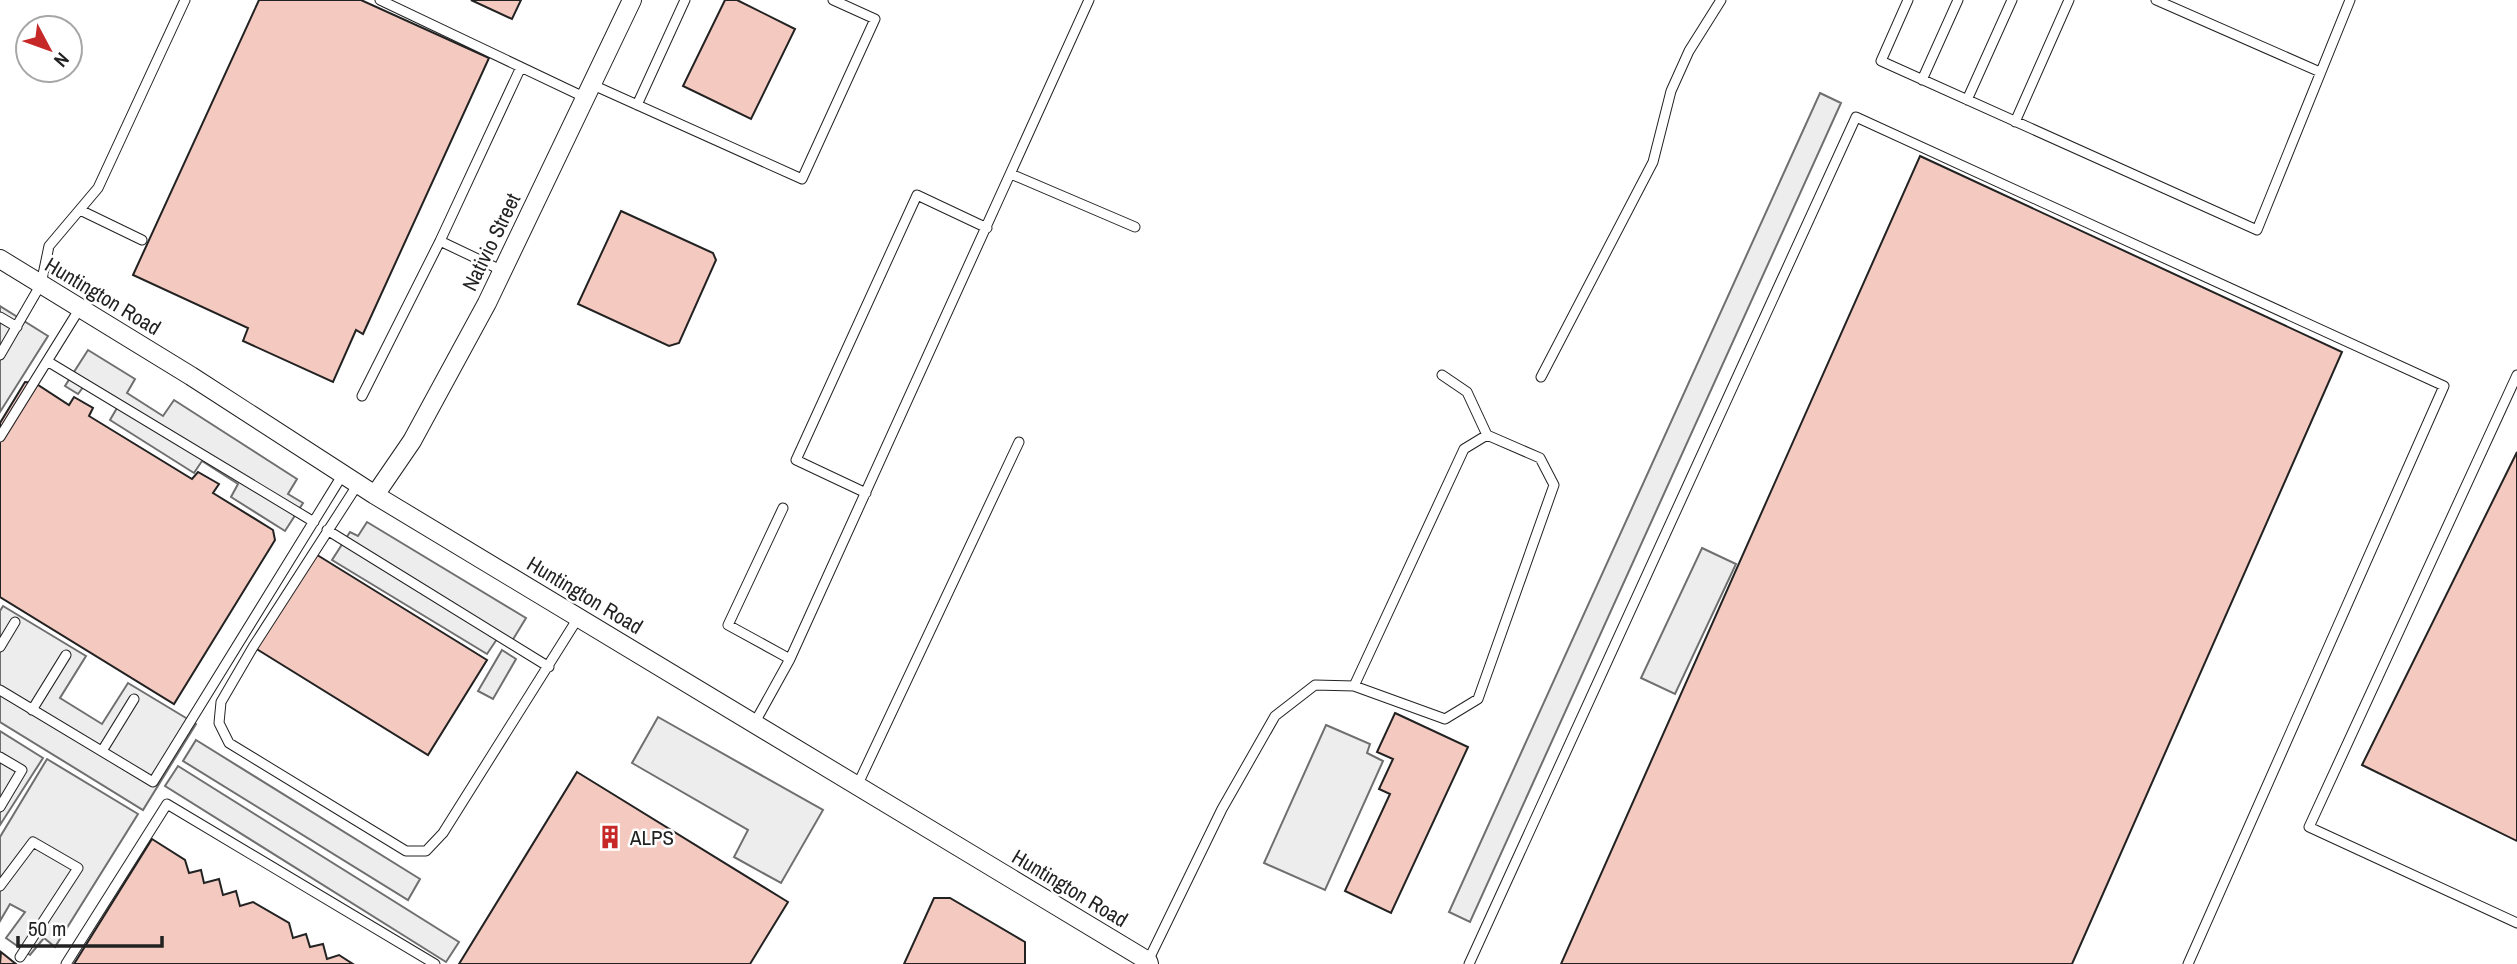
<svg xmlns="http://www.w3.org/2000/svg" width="2517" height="964" font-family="'Archivo Narrow',sans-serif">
  <rect width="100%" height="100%" fill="#fff"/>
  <!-- parking -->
  <path fill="#ededed" stroke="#6f6f6f" stroke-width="2" d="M1820,93L1841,103L1470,922L1449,912Z
    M0,306L48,336L0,412Z
    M88,350L135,379L127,393L163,416L174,400L297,479L288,494L303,503L285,531L231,497L238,484L202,461L194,473L110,420L117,408L84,386L78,394L65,386Z
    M367,522L526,618L509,646L497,639L487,654L332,560L350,532L358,536Z
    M1702,548L1736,564L1675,694L1641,678Z
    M3,606L86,656L60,698L102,724L128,683L196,724L143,810L0,722V611Z
    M502,650L516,659L493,699L478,691Z
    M658,717L823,810L781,883L734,857L748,830L632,763Z
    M1326,725L1370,744L1367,753L1383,761L1325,890L1264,863Z
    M0,731L43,758L0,825Z
    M196,740L420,879L408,900L183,761Z
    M47,759L138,814L55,947L44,938L30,955L6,938L25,912L10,904L0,921V837Z
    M178,766L459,942L446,962L165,786Z"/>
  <!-- building -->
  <path fill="#f3c9c0" stroke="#222" stroke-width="2" d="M259,0H361L489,58L363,334L356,330L333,382L243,341L248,328L133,275Z
    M471,0H521L512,19Z
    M725,0H737L795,29L751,119L683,86Z
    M1920,156L2342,352L2072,964H1561Z
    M621,211L713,253L716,260L679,343L669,346L578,304Z
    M25,382L35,383L69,405L74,397L93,408L89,416L192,479L198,472L219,484L213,493L273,530L275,540L174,704L0,597V423Z
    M2517,452V841L2362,765Z
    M314,553L487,660L428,755L255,648Z
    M1395,713L1468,747L1391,913L1345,891L1390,794L1379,789L1393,759L1377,752Z
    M577,772L788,902L750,964H459Z
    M152,839L185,860L189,873L201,870L204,883L219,879L223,895L236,891L240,906L253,902L289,923L293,938L306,934L310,947L323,944L327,959L339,955L353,964H74Z
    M934,898H950L1025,942V964H904Z
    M1,952L16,964H0Z"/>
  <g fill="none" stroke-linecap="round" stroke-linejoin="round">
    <!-- service casing -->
    <g stroke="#222" stroke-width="11">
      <path id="service" d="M380,0L586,98
        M1908,0L1881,61L2257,230L2350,0
        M2156,0L2320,72
        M1922,80L1958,0
        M593,85L802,179L875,19L833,0
        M1967,100L2012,0
        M637,105L685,0
        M2015,122L2069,0
        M1011,174L1135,227
        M80,210L142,240
        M440,241L503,271
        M0,317L17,327
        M0,355L41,284L49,246L98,188L185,0
        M47,361L314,522
        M1442,375L1467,392L1487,435
        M2517,375L2309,827L2517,923
        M1541,377L1653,162L1671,91L1689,51L1721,0
        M362,396L440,241L521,67
        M0,437L80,308
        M358,484L253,647L221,702L219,723L229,743L406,851H426L443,833L578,618
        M866,493L796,460L917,195L987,228
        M783,508L728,625L790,659
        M327,530L549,667
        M0,647L15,622
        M0,690L153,782L343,474
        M32,710L66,655
        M754,724L790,659L1089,0
        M102,751L134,699
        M0,757L22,770L0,807
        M857,786L1019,442
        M0,886L33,842L78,868L20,957
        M1148,961L1222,809L1275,716L1315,685L1354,686L1445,719L1478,699L1554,485L1540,458L1487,435L1464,449L1354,686
        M66,964L167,804L435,964
        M1469,964L1856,117L2444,386L2188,964"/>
    </g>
    <!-- minor casing -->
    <g stroke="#222" stroke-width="20">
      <path id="minor" d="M0,259L191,376L375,495L1148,961L1149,964
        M375,495L412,441L487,303L632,0"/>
    </g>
    <!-- service -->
    <use href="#service" stroke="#fff" stroke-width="9"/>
    <!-- minor -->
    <use href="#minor" stroke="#fff" stroke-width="18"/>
  </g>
  <!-- icons -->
  <defs>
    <g id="building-bare" transform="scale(1.89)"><path d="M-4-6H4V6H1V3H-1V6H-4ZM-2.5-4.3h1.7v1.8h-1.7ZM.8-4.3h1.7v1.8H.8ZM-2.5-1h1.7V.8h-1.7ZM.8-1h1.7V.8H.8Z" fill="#c62828" stroke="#fff" stroke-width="2.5" paint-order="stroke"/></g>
  </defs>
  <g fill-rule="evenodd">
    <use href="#building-bare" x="610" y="837"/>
  </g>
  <g text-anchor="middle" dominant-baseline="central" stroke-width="5" stroke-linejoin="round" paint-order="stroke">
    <!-- street labels -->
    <g font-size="21" fill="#222" stroke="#fff">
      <text transform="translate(491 242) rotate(-64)">Nativio Street</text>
      <text transform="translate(103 296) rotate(31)">Huntington Road</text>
      <text transform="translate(585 595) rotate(31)">Huntington Road</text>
      <text transform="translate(1070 888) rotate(31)">Huntington Road</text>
    </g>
    <!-- poi labels -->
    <g font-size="21" fill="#222" stroke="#fff" text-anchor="start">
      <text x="630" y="837">ALPS</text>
    </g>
  </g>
  <!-- north arrow -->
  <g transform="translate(49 49) rotate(131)"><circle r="33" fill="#ffffff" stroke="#a7a7a7" stroke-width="2"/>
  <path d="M0-5L12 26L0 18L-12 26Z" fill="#c62828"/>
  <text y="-10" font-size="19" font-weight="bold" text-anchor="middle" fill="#222222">N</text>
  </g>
  <!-- scale -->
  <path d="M18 936v10h144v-10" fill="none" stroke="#222222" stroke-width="3.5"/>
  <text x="28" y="936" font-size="21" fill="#222222" stroke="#ffffff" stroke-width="5" paint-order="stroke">50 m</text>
</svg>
